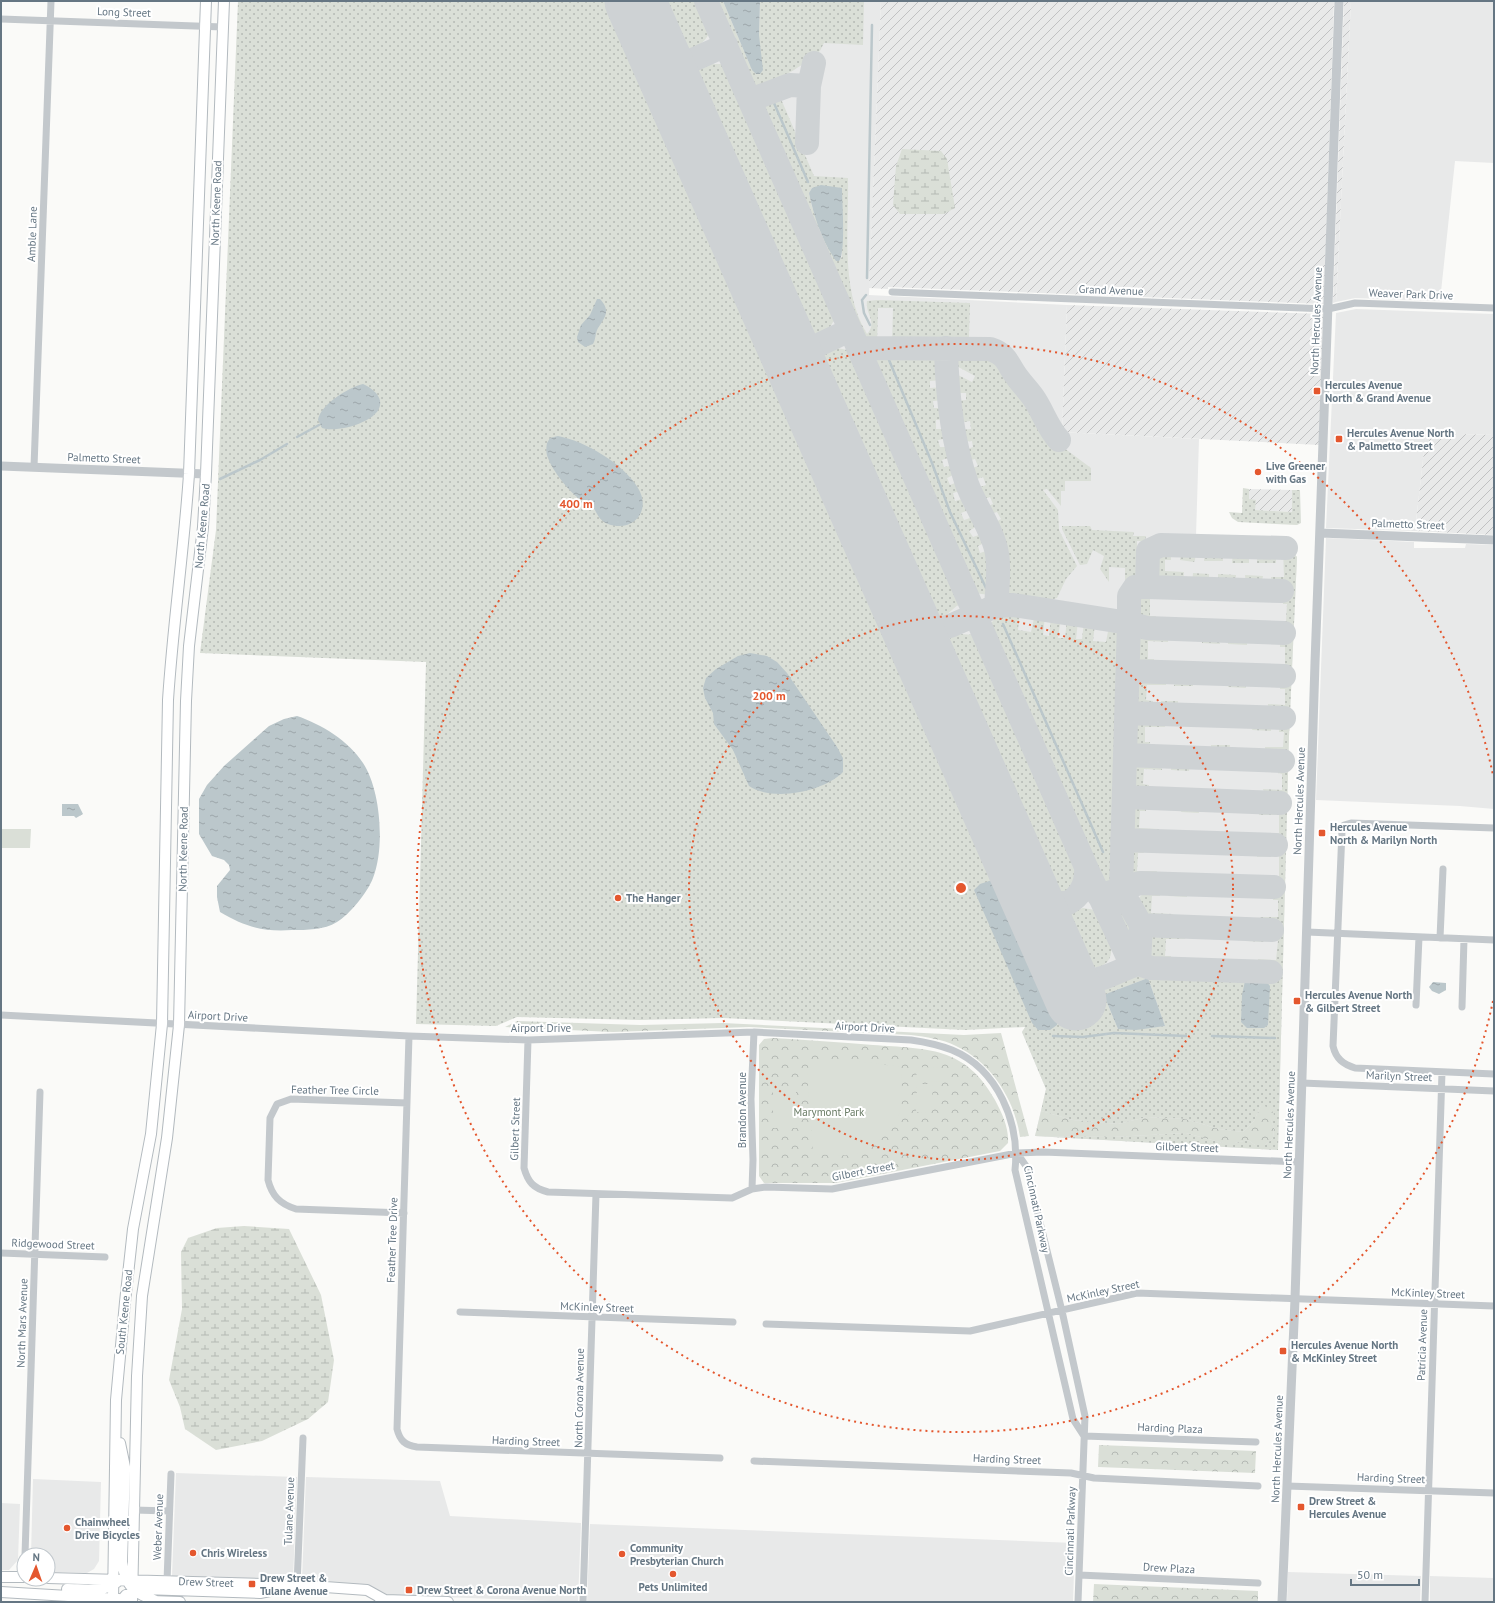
<svg xmlns="http://www.w3.org/2000/svg" width="1495" height="1603" font-family="'PT Sans',sans-serif">
  <defs>
    <pattern id="industrial-furrows" width="10" height="10" patternUnits="userSpaceOnUse"><rect width="10" height="10" fill="#e8e9e9"/><path d="M-1 1l2-2M0 10L10 0M9 11l2-2" fill="none" stroke="#c0c1c2"/></pattern>
    <pattern id="grass-dots" width="8" height="8" patternUnits="userSpaceOnUse"><rect width="8" height="8" fill="#dadfd7"/><path d="M2 2h.1M6 6h.1" fill="none" stroke="#b4b9b4" stroke-width="1.8" stroke-linecap="round"/></pattern>
    <pattern id="forest-crowns" width="20" height="18" patternUnits="userSpaceOnUse"><rect width="20" height="18" fill="#dadfd7"/><path d="M2 6a3 3 0 1 1 6 0M12 15a3 3 0 1 1 6 0" fill="none" stroke="#b4b9b4"/></pattern>
    <pattern id="wetland-marsh" width="20" height="14" patternUnits="userSpaceOnUse"><rect width="20" height="14" fill="#dadfd7"/><path d="M1 5h8M5 5V1M11 12h8M15 12V8" fill="none" stroke="#b4b9b4"/></pattern>
    <pattern id="water-ripples" width="26" height="14" patternUnits="userSpaceOnUse"><rect width="26" height="14" fill="#bbc7cb"/><path d="M2 4q2-2 4 0t4 0M15 11q2-2 4 0t4 0" fill="none" stroke="#9ca6aa"/></pattern>
  </defs>
  <rect width="100%" height="100%" fill="#fafaf8"/>
  <!-- built -->
  <path fill="#e8e9e9" d="M565,1H881L869,295L1067,305L1062,432L1199,439L1196,536L1282,540L1297,557L1289,736L1278,1150L1035,1136L1046,1089L1022,1032L1026,1027Z
    M1351,1H1494V163L1455,161L1440,301L1355,298L1336,302Z
    M1356,309L1494,314V435L1426,433L1415,531L1326,528L1336,313Z
    M1326,538L1414,542V548H1465L1466,544L1494,545V809L1460,806L1316,800Z
    M176,1473L297,1477L293,1580L172,1576Z
    M306,1477L440,1481L450,1516L581,1523L578,1602L388,1595L367,1585L302,1580Z
    M33,1479L101,1482L99,1561L94,1569L87,1573L48,1572V1555H31Z
    M1,1503L20,1504L18,1560L9,1570H1Z
    M590,1524L1075,1543L1073,1602H587Z
    M1288,1572L1421,1576L1420,1602H1287Z
    M1430,1576L1494,1578V1602H1430Z"/>
  <!-- industrial -->
  <path fill="url(#industrial-furrows)" d="M881,1H1334L1324,304L888,287V289L869,288Z
    M1344,1H1351L1336,302L1333,303Z
    M1067,305L1323,314L1319,445L1062,432Z
    M1426,433L1494,435V535L1415,531Z
    M1249,489L1292,490V512L1255,510L1249,499Z"/>
  <!-- grass -->
  <path fill="url(#grass-dots)" fill-rule="evenodd" d="M238,1H619L1061,1007L1143,972L1272,976V967L1258,965V959L1276,960L1278,941H1271L1272,933L1276,928L1272,925L1261,924L1259,922L1260,917H1278V900H1273V894L1277,891V884L1270,881V876H1279V856L1257,857L1258,850L1274,849L1279,846L1272,837V833H1279V815H1259L1260,806H1278L1280,805L1278,799L1265,798L1263,789L1282,790V774L1278,773V766L1284,762V758L1267,755L1265,752V747H1283L1284,732H1279L1280,723L1284,721V715L1270,714L1268,711V704L1285,705V689H1280V682L1285,678L1284,672H1268L1267,664H1285V647H1280V637H1284V630L1271,629L1268,627V621H1286L1287,604H1283L1284,587L1271,586V577H1284L1283,549H1286V546L1152,542V536L1282,540L1297,557L1289,736L1278,1150L1035,1136L1113,1137L1186,1133L1223,1143H1235L1248,1140L1255,1145H1265L1273,1138L1274,1128L1271,1120L1261,1105L1254,1121L1243,1132L1219,1129L1185,1119L1147,1117L1118,1124L1073,1120L1041,1111L1046,1089L1022,1032L1025,1027L965,1030L723,1018L640,1020L517,1017L496,1026L416,1024L426,662L200,653L216,530ZM1148,978L1165,1026L1118,1029L1106,1000L1107,994Z
    M653,1H699L711,29C706,43 693,54 678,46C675,44 672,43 671,41C663,29 659,14 653,1Z
    M713,1H723L752,70L759,35L760,1H864L863,45L824,43C822,46 821,50 819,52C813,59 766,89 758,87C752,86 749,82 746,77Z
    M711,64H721L729,69L836,312C833,334 814,339 797,328L692,90C693,75 697,67 711,64Z
    M777,97L781,99L814,176L848,178V180C849,229 840,290 867,334C878,322 865,314 867,301L878,300L970,303L969,337L961,344L892,343L893,308H878L877,343L869,341L858,333L763,116L762,109L765,102ZM812,188L842,196V258L823,238L812,207L809,193Z
    M837,348L847,350L854,356L962,599L959,604L945,616L923,615L817,375C816,360 823,352 837,348Z
    M886,352L938,353L941,357L943,380L930,381V388L944,387L946,400L933,401L934,408H947L948,419L936,420V429H950V438L938,440L940,447H952L954,456L942,460L944,467L956,465L957,473L947,478L950,485L960,481L963,490L953,493L955,501L966,498L971,504L969,510L961,513L964,520L973,517L977,518L979,525L969,531L973,537L985,533L988,541L978,546L980,553L989,550L992,551L994,579L990,595L973,593L876,372L877,360Z
    M950,352L986,354L995,357L1002,362L1006,370L1029,399L1048,431L1056,442L1091,468V481H1065V491H1061V506L1047,489L1043,490L1058,510L1059,530L1077,566L1066,579L1057,598L1040,603L1003,597C999,585 1003,571 1002,559C1001,546 996,536 991,525L1001,519L997,512L985,516L983,511L984,508L993,504L990,497L979,501L975,496L974,489L986,485L983,477L971,481L968,476L967,470L978,466L975,459L964,462L961,451L973,447L972,441L960,442L958,432L960,430L971,429L970,421L958,423L956,421L954,401L966,400V393H953L950,371L972,382L975,376L951,363L949,355Z
    M1243,488L1249,489V499L1256,500L1255,510L1292,512V490H1300L1301,523L1297,525L1238,522L1232,518L1229,512L1242,513Z
    M1062,526H1090L1092,530L1134,532L1133,536H1146L1145,541H1137V548H1141V544H1145L1144,566L1130,582H1125V568L1109,567V582L1100,569L1104,556L1093,550L1087,564L1080,565L1062,529Z
    M1160,549L1171,550V560H1165V571L1184,572L1183,583H1155L1150,580L1151,557Z
    M1181,549L1196,551L1195,560L1194,562L1180,560Z
    M1205,550H1222L1223,561H1204Z
    M1233,550L1249,552V563H1232Z
    M1260,551L1274,552L1276,554V563H1257V554Z
    M1193,573L1209,574V583L1192,584Z
    M1218,574L1236,575L1235,585L1220,584L1218,582Z
    M1245,575L1263,576L1261,586H1246Z
    M1140,590L1168,591L1170,598H1150V616H1156L1155,623L1153,625L1139,622L1134,617V596Z
    M1011,611L1020,612L1018,630L1031,632L1035,614L1045,616L1043,635L1049,636L1051,617L1061,618L1058,638H1065L1067,619L1078,621L1076,639H1082L1084,622L1095,624L1093,641L1106,642L1109,626C1122,630 1123,647 1124,658L1116,874L1113,880L1108,882L1098,879L988,628L997,615Z
    M1138,630L1165,633L1168,636V642L1148,641V659H1154V665L1151,668L1137,667L1132,661V636Z
    M958,634L977,635L1079,867C1081,890 1060,899 1042,887L939,652L953,635Z
    M1204,634L1219,635L1220,644L1202,643V638Z
    M1231,635L1244,636L1247,639V645L1228,644V638Z
    M1136,675H1164L1166,678V685H1147L1146,700L1153,701V707L1151,710L1135,709L1130,703L1131,680Z
    M1175,676L1193,677V686H1174Z
    M1230,678L1244,679L1246,688L1228,687V680Z
    M1161,701H1178V708L1175,711L1163,710L1161,708Z
    M1136,717H1154V723H1157V718H1164L1165,727H1145V742H1150L1149,752L1134,751L1129,745L1130,722Z
    M1255,721L1269,722L1271,724V731L1252,730Z
    M1211,745H1230L1229,754H1214L1211,752Z
    M1131,759L1159,760L1162,763V770L1144,769L1143,784L1149,785V792L1147,794H1133L1127,787L1128,761Z
    M1173,760L1187,761L1190,764L1189,771L1171,770V762Z
    M1133,801L1146,802V811H1140L1139,828L1159,829L1158,835L1156,837L1131,836L1126,830L1127,807Z
    M1183,803L1198,804L1199,813L1181,812Z
    M1133,844L1143,845L1144,853H1138L1137,871H1157L1156,877L1154,879L1130,878L1126,873L1125,849Z
    M1148,887H1157L1161,890L1160,896H1152L1151,913L1173,914L1172,921H1148L1139,912L1135,903Z
    M1172,887L1185,889L1187,891V897L1168,896L1169,890Z
    M1117,903H1121C1137,918 1136,934 1135,954L1134,955L1113,913L1112,908Z
    M1083,908C1088,909 1096,909 1100,914C1103,917 1105,924 1106,928C1114,947 1116,968 1089,968C1084,967 1078,964 1075,961C1069,952 1066,939 1062,929C1064,917 1071,911 1083,908Z
    M1150,929L1182,930L1186,933L1185,939H1166L1165,956H1171V962L1169,964L1147,962L1144,958L1145,934L1146,931Z
    M1250,932L1264,934V942L1246,941V935Z"/>
  <!-- forest -->
  <path fill="url(#forest-crowns)" d="M517,1021L640,1025L723,1023L964,1035L1001,1033L1029,1136L1020,1137C1015,1100 991,1062 956,1046C942,1039 926,1037 911,1035L749,1027L613,1032L505,1027Z
    M773,1038C806,1040 840,1042 873,1045C927,1049 965,1046 995,1100C1002,1113 1009,1128 1008,1143L1000,1151L836,1183H764L759,1176V1045L764,1039Z
    M1261,1105L1270,1108L1274,1114L1271,1120L1274,1128L1273,1138L1265,1145H1255L1248,1140L1235,1143H1223L1186,1133L1113,1137L1035,1136L1041,1111L1073,1120L1118,1124L1147,1117L1185,1119L1219,1129L1243,1132L1254,1121Z
    M1099,1445L1256,1451L1255,1473L1098,1467Z
    M1094,1584L1258,1591V1602H1093Z"/>
  <!-- wetland -->
  <path fill="url(#wetland-marsh)" d="M902,149L941,151L947,159L955,208L944,214H900L893,205L896,166Z
    M244,1226L289,1229L321,1295L334,1360L328,1402L308,1419L262,1441L216,1450L185,1429L180,1407L169,1380L182,1309L181,1252L188,1238L217,1228Z"/>
  <!-- pitch -->
  <path fill="#dadfd7" d="M1,829H31L30,848H1Z
    M815,1061H857L901,1067C901,1080 903,1094 901,1107C897,1126 873,1152 853,1155C840,1156 826,1154 813,1154L807,1069Z
    M917,1067L942,1068V1082L916,1080Z
    M917,1084H933L931,1113L916,1112Z
    M773,1086H796V1128H773Z"/>
  <!-- water -->
  <path fill="url(#water-ripples)" d="M723,1H760L759,35L763,70L760,74H756L752,70Z
    M821,185L842,188C842,200 846,253 839,261H836C822,241 814,217 809,193L812,188Z
    M597,299H600C611,311 605,317 598,328C595,333 596,339 593,344L585,347L578,342L577,337L581,325L590,315Z
    M363,384C368,386 372,389 376,393C396,417 340,434 322,428L318,420C320,405 349,387 363,384Z
    M558,436C585,441 624,464 638,488C652,511 633,533 608,524C596,519 598,511 590,504C588,502 583,501 580,499C570,493 552,470 548,458C546,454 546,448 547,443L550,438Z
    M750,653L767,656L777,662L787,673L837,747L843,758V772C823,792 773,802 749,786L733,750L714,724L713,713L705,698L703,688L706,678L716,669L738,656Z
    M297,716C321,724 349,741 363,763C381,790 385,848 373,878C368,892 349,915 337,922C324,930 307,930 292,930C264,932 245,927 220,912L217,897V886L230,870L229,865L224,860L212,856L199,834V799L207,785L224,766L269,726L284,719Z
    M62,804H78L83,814L76,818L74,816H62Z
    M995,879L1057,1019V1025L1050,1030H1038L1032,1023L974,890L980,884Z
    M1148,978L1165,1026L1136,1030L1118,1029L1106,1000V994Z
    M1253,979L1265,980L1270,986L1268,1025L1264,1028H1247L1241,1022L1242,995L1245,981Z
    M1433,982L1446,983V990L1439,994L1432,991L1429,987Z"/>
  <g fill="none" stroke-linecap="round" stroke-linejoin="round">
    <!-- stream -->
    <path stroke="#bbc7cb" stroke-width="2.5" d="M774,103L808,182
      M867,278L872,25
      M866,295L862,300L864,313L870,325
      M889,360L932,463L950,512L986,588
      M297,437L319,425
      M220,479L260,460L287,444
      M1003,624L1103,852
      M1053,1036L1083,1037L1114,1033L1186,1036
      M1212,1036L1275,1038"/>
    <!-- taxiway -->
    <path stroke="#ced2d4" stroke-width="24" d="M706,1L1086,867L1132,966C1099,979 1089,991 1060,964
      M666,72L726,45
      M809,86L814,63
      M750,100L790,85L809,86L807,143
      M858,348L990,349C1008,355 1007,364 1017,377C1022,384 1028,390 1033,397C1043,411 1047,427 1059,440
      M946,348C947,393 952,441 967,484C975,506 994,532 997,554C1000,571 997,589 996,606
      M793,357L850,330
      M1147,587L1282,591
      M906,616L921,627L935,630L950,626L996,606L1013,605L1129,623L1121,889L1099,896
      M1284,633L1147,628L1129,623V596L1135,587H1147L1148,551L1161,545L1286,548
      M1129,671L1284,676
      M1127,713L1284,718
      M1125,755L1283,761
      M1124,797L1280,803
      M1122,840L1276,845
      M1026,887C1043,902 1046,903 1068,903C1082,895 1087,882 1086,867
      M1141,925L1139,964L1151,968L1271,972
      M1272,930L1141,925L1121,889L1140,883L1274,887"/>
    <!-- runway -->
    <path stroke="#ced2d4" stroke-width="61" d="M635,1L1076,1000"/>
    <!-- secondary casing -->
    <g stroke="#b3babf" stroke-width="12">
      <path id="secondary" d="M120,1443L125,1467L122,1562C125,1586 134,1593 156,1601
        M1,1577H24
        M48,1578L297,1585L367,1590L385,1600
        M67,1589C83,1589 103,1593 117,1582
        M1,1592L119,1599
        M151,1601L180,1602
        M113,1602L116,1400L125,1302L133,1229L151,1134L162,1024L168,700C173,624 184,549 189,474L206,1
        M120,1602L126,1595L142,1589L260,1593L280,1589
        M132,1602L137,1376L142,1296L167,1138L179,1025L186,701L189,646L203,527L206,474L224,1
        M380,1602L385,1600L448,1602"/>
    </g>
    <!-- minor -->
    <path stroke="#c3c8cc" stroke-width="7" d="M1,19L223,27
      M892,292L1328,309L1355,303L1494,308
      M34,467L51,1
      M1494,828L1351,823L1344,825L1342,831L1333,1046C1336,1059 1343,1064 1355,1068L1494,1074
      M1307,932L1494,940
      M1440,938L1443,869
      M1416,1005L1419,937
      M1462,1007L1464,939
      M1,1015L409,1036L528,1040L754,1032L911,1040C925,1042 939,1045 952,1050C998,1069 1020,1123 1015,1170L1073,1419L1084,1436
      M409,1036L397,1429C400,1441 405,1445 417,1447L720,1458
      M528,1040L524,1168C528,1182 533,1188 548,1192L732,1198L752,1189L766,1187L832,1189L1017,1153L1043,1152L1299,1162
      M1302,1083L1494,1091
      M1017,1153L1026,1166L1062,1311L1085,1416L1078,1602
      M752,1189L753,1160L751,1099L754,1032
      M404,1213L296,1209C280,1204 272,1196 268,1180L270,1118L277,1104L291,1099L407,1103
      M1,1253L105,1257
      M460,1312L733,1322
      M766,1324L970,1331L1137,1293L1494,1306
      M1084,1436L1256,1442
      M754,1461L1071,1473L1094,1478L1258,1486
      M1287,1486L1494,1493
      M134,1510L169,1511
      M25,1555L40,1092
      M1079,1575L1258,1583
      M167,1581L171,1474
      M297,1585L303,1438
      M583,1602L596,1194
      M1425,1602L1442,1072"/>
    <!-- tertiary -->
    <path stroke="#c3c8cc" stroke-width="9" d="M1,466L206,474
      M1321,533L1494,540
      M1282,1602L1295,1299L1315,663L1339,1"/>
    <!-- secondary -->
    <use href="#secondary" stroke="#fff" stroke-width="10"/>
  </g>
  <!-- distance rings -->
  <g fill="none" stroke="#e4572e" stroke-width="2" stroke-dasharray="2 4">
    <circle cx="961" cy="888" r="272"/>
    <path d="M1493 1001A544 544 0 1 1 1493 775"/>
  </g>
  <!-- markers -->
  <g fill="#e4572e" stroke="#fff" stroke-width="1.5">
    <rect x="1313" y="387" width="8" height="8" rx="2"/>
    <rect x="1335" y="435" width="8" height="8" rx="2"/>
    <circle cx="1258" cy="472" r="4"/>
    <rect x="1318" y="829" width="8" height="8" rx="2"/>
    <circle cx="618" cy="898" r="4"/>
    <rect x="1293" y="997" width="8" height="8" rx="2"/>
    <rect x="1279" y="1347" width="8" height="8" rx="2"/>
    <rect x="1297" y="1503" width="8" height="8" rx="2"/>
    <circle cx="67" cy="1528" r="4"/>
    <circle cx="193" cy="1553" r="4"/>
    <circle cx="622" cy="1554" r="4"/>
    <circle cx="673" cy="1574" r="4"/>
    <rect x="248" y="1580" width="8" height="8" rx="2"/>
    <rect x="405" y="1586" width="8" height="8" rx="2"/>
  </g>
  <g text-anchor="middle" dominant-baseline="central" stroke-width="4" stroke-linejoin="round" paint-order="stroke">
    <!-- street labels -->
    <g font-size="11" fill="#657683" stroke="#fff">
      <text transform="translate(124 12) rotate(2)">Long Street</text>
      <text transform="translate(216 203) rotate(-88)">North Keene Road</text>
      <text transform="translate(32 234) rotate(-88)">Amble Lane</text>
      <text transform="translate(1111 290) rotate(2)">Grand Avenue</text>
      <text transform="translate(1411 294) rotate(2)">Weaver Park Drive</text>
      <text transform="translate(1316 321) rotate(-88)">North Hercules Avenue</text>
      <text transform="translate(104 458) rotate(2)">Palmetto Street</text>
      <text transform="translate(1408 524) rotate(2)">Palmetto Street</text>
      <text transform="translate(202 526) rotate(-85)">North Keene Road</text>
      <text transform="translate(1299 801) rotate(-88)">North Hercules Avenue</text>
      <text transform="translate(183 849) rotate(-89)">North Keene Road</text>
      <text transform="translate(218 1016) rotate(3)">Airport Drive</text>
      <text transform="translate(865 1027) rotate(3)">Airport Drive</text>
      <text x="541" y="1028">Airport Drive</text>
      <text transform="translate(1399 1076) rotate(2)">Marilyn Street</text>
      <text transform="translate(335 1090) rotate(1)">Feather Tree Circle</text>
      <text transform="translate(742 1110) rotate(-90)">Brandon Avenue</text>
      <text transform="translate(1289 1125) rotate(-88)">North Hercules Avenue</text>
      <text transform="translate(515 1129) rotate(-88)">Gilbert Street</text>
      <text transform="translate(1187 1147) rotate(2)">Gilbert Street</text>
      <text transform="translate(863 1171) rotate(-11)">Gilbert Street</text>
      <text transform="translate(1037 1209) rotate(78)">Cincinnati Parkway</text>
      <text transform="translate(392 1240) rotate(-88)">Feather Tree Drive</text>
      <text transform="translate(53 1244) rotate(2)">Ridgewood Street</text>
      <text transform="translate(1103 1291) rotate(-12)">McKinley Street</text>
      <text transform="translate(1428 1293) rotate(2)">McKinley Street</text>
      <text transform="translate(597 1307) rotate(2)">McKinley Street</text>
      <text transform="translate(124 1312) rotate(-84)">South Keene Road</text>
      <text transform="translate(22 1323) rotate(-88)">North Mars Avenue</text>
      <text transform="translate(1422 1345) rotate(-88)">Patricia Avenue</text>
      <text transform="translate(579 1398) rotate(-89)">North Corona Avenue</text>
      <text transform="translate(1170 1428) rotate(2)">Harding Plaza</text>
      <text transform="translate(526 1441) rotate(2)">Harding Street</text>
      <text transform="translate(1277 1449) rotate(-88)">North Hercules Avenue</text>
      <text transform="translate(1007 1459) rotate(2)">Harding Street</text>
      <text transform="translate(1391 1478) rotate(2)">Harding Street</text>
      <text transform="translate(289 1511) rotate(-88)">Tulane Avenue</text>
      <text transform="translate(158 1527) rotate(-88)">Weber Avenue</text>
      <text transform="translate(1070 1531) rotate(-88)">Cincinnati Parkway</text>
      <text transform="translate(1169 1568) rotate(3)">Drew Plaza</text>
      <text transform="translate(206 1582) rotate(2)">Drew Street</text>
    </g>
    <!-- poi labels -->
    <g font-size="11" font-weight="bold" fill="#657683" stroke="#fff" text-anchor="start">
      <text x="1325" y="385">Hercules Avenue<tspan x="1325" dy="13">North &amp; Grand Avenue</tspan></text>
      <text x="1347" y="433">Hercules Avenue North<tspan x="1347" dy="13">&amp; Palmetto Street</tspan></text>
      <text x="1266" y="466">Live Greener<tspan x="1266" dy="13">with Gas</tspan></text>
      <text x="1330" y="827">Hercules Avenue<tspan x="1330" dy="13">North &amp; Marilyn North</tspan></text>
      <text x="626" y="898">The Hanger</text>
      <text x="1305" y="995">Hercules Avenue North<tspan x="1305" dy="13">&amp; Gilbert Street</tspan></text>
      <text x="1291" y="1345">Hercules Avenue North<tspan x="1291" dy="13">&amp; McKinley Street</tspan></text>
      <text x="1309" y="1501">Drew Street &amp;<tspan x="1309" dy="13">Hercules Avenue</tspan></text>
      <text x="75" y="1522">Chainwheel<tspan x="75" dy="13">Drive Bicycles</tspan></text>
      <text x="630" y="1548">Community<tspan x="630" dy="13">Presbyterian Church</tspan></text>
      <text x="201" y="1553">Chris Wireless</text>
      <text x="260" y="1578">Drew Street &amp;<tspan x="260" dy="13">Tulane Avenue</tspan></text>
      <text x="673" y="1587" text-anchor="middle">Pets Unlimited</text>
      <text x="417" y="1590">Drew Street &amp; Corona Avenue North</text>
    </g>
    <!-- park labels -->
    <g font-size="11" fill="#687a64" stroke="#fff">
      <text x="829" y="1112">Marymont Park</text>
    </g>
  </g>
  <circle cx="961" cy="888" r="6" fill="#e4572e" stroke="#fff" stroke-width="2"/>
  <g font-size="12" text-anchor="middle" font-weight="bold" fill="#e4572e" stroke="#fff" stroke-width="4" stroke-linejoin="round" paint-order="stroke">
    <text x="576" y="508">400 m</text>
    <text x="769" y="700">200 m</text>
  </g>
  <!-- border -->
  <rect width="1495" height="1603" fill="none" stroke="#657683" stroke-width="4"/>
  <!-- north arrow -->
  <g transform="translate(36 1567) rotate(2)"><circle r="19" fill="#ffffff" stroke="#c1c8cd"/>
  <path d="M0-3L7 15L0 10L-7 15Z" fill="#e4572e"/>
  <text y="-6" font-size="11" font-weight="bold" text-anchor="middle" fill="#657683">N</text>
  </g>
  <!-- scale -->
  <path d="M1351 1579v6h68v-6" fill="none" stroke="#657683" stroke-width="2"/>
  <text x="1357" y="1579" font-size="12" fill="#657683" stroke="#ffffff" stroke-width="3" paint-order="stroke">50 m</text>
</svg>
